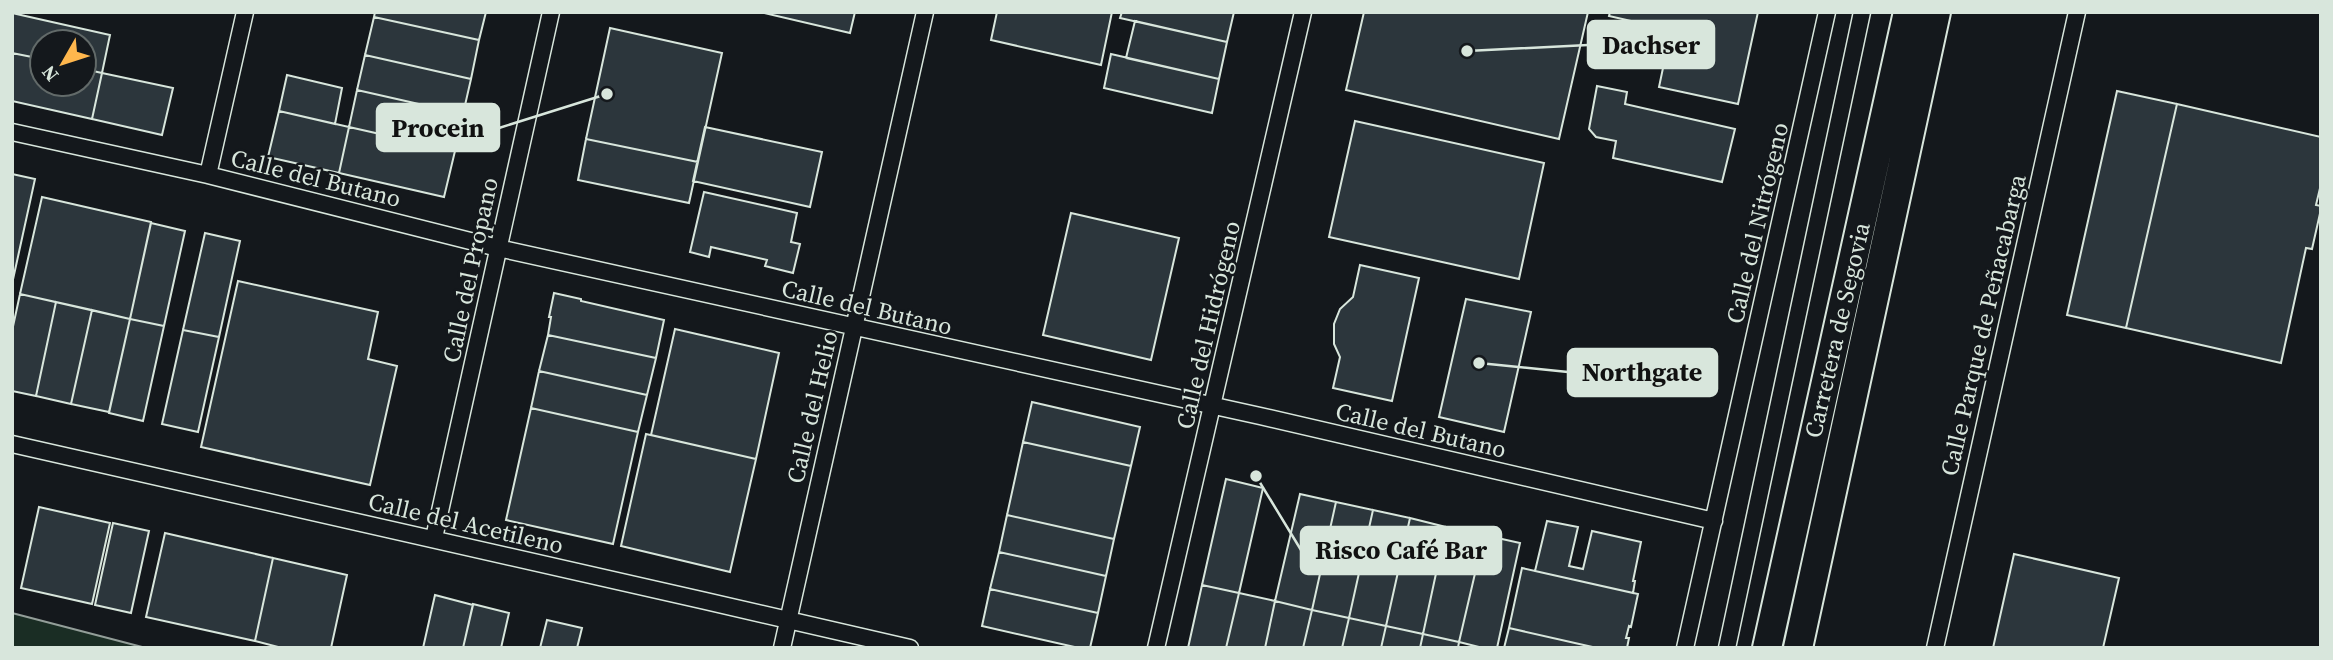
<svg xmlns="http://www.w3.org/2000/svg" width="2333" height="660" font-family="'Source Serif 4',serif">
  <rect width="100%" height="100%" fill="#14181c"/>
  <!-- green -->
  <path fill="#1a2d24" stroke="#939e99" stroke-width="2" d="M12,613L146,648H12Z"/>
  <!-- building -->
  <path fill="#2c363c" stroke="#d8e6dc" stroke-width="2" d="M375,12H486L479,40L374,17Z
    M760,12H855L850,33Z
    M997,12H1112L1101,65L991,40Z
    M1122,12H1234L1227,42L1120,18Z
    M1364,12H1588L1559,139L1346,90Z
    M1610,12H1758L1738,104L1659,87L1671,30L1609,16Z
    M12,13L110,35L102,73L84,69V42H42V59L12,53Z
    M374,17L479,40L471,79L365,55Z
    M1135,21L1227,42L1219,79L1126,58Z
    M610,28L722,53L698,162L586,139Z
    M12,53L42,59V84H84V69L102,73L92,119L12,101Z
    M1111,54L1219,79L1212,113L1104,88Z
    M365,55L471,79L463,114L357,90Z
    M102,73L173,88L162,135L92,119Z
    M287,75L342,88L335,124L279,111Z
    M1597,86L1627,92L1625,104L1735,129L1722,182L1613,158L1616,141L1596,137L1589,129Z
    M357,90L463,114L455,151L349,127Z
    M2117,91L2177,104L2126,328L2067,315Z
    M2177,104L2321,137V184L2316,205L2321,206V209L2312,249L2306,248L2281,363L2126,328Z
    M279,111L349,127L339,173L268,157Z
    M1355,121L1544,163L1519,279L1329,237Z
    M349,127L455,151L444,197L339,173Z
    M705,127L822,152L810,207L693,181Z
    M586,139L698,162L689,203L578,180Z
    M12,174L35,179L12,284Z
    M704,192L797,213L791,242L800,244L793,273L765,266L767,260L711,247L709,257L690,252Z
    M42,197L151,222L130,319L20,294Z
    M1071,213L1179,238L1151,360L1043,335Z
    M151,223L185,231L164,326L130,319Z
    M205,233L240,241L219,337L183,330Z
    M1360,265L1419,278L1392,401L1333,388L1340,357L1334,344V324L1340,309L1353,297Z
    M238,281L378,312L368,359L397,366L370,485L201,447Z
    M554,293L581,299V301L664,320L656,358L548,335L551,317H549Z
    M20,294L56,302L36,396L12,391V331Z
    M1466,299L1531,312L1504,432L1439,417Z
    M56,302L92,310L71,404L36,396Z
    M92,310L130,319L109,412L71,404Z
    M130,319L164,326L143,421L109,413Z
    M675,329L779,353L756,459L651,435Z
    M183,330L219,337L198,432L162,424Z
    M548,335L656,358L647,395L539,371Z
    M539,371L647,395L638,432L531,408Z
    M1032,402L1140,427L1131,466L1023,442Z
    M531,408L638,432L613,544L506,520Z
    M646,434L756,459L730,572L621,546Z
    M1023,442L1131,466L1114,539L1007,515Z
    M1226,479L1263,488L1239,593L1202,585Z
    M1300,494L1336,502L1312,610L1275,601Z
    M1336,502L1373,510L1349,618L1312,610Z
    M39,507L110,523L92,604L21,588Z
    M1373,510L1410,518L1386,626L1349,618Z
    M1007,515L1114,539L1106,576L999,552Z
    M1410,518L1446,527L1423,634L1386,626Z
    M1547,521L1578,527L1569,566L1583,569L1592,531L1641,542L1633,581H1635L1633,593L1535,571Z
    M113,523L149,531L131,613L95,605Z
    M1446,527L1484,535L1459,642L1423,634Z
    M165,533L273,558L255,641L146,617Z
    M1484,535L1520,543L1497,648H1483L1459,642Z
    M999,552L1106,576L1098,613L990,589Z
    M2014,554L2119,578L2103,648H1993Z
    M273,558L347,575L331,648H282L255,641Z
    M1522,568L1638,594L1631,627L1629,626L1626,638H1629L1627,648H1597L1509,628Z
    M1202,585L1239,593L1226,648H1188Z
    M990,589L1098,613L1090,648H1079L982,626Z
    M1239,593L1275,601L1265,648H1226Z
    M435,595L473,605L463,648H423Z
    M1275,601L1312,610L1303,648H1265Z
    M473,604L509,613L501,648H463Z
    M1312,610L1349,618L1342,648H1303Z
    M1349,618L1386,626L1381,648H1342Z
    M547,620L582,628L577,648H540Z
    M1386,626L1423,634L1420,648H1381Z
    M1509,628L1597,648H1504Z
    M1423,634L1459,642L1458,648H1420Z"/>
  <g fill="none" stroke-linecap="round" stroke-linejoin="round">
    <!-- minor casing -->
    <g stroke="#d8e6dc" stroke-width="19">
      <path id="minor" d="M12,132L208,175L498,248L1260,416L1714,521
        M208,175L245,12
        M12,444C312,511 611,579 910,648
        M434,538L551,12
        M782,648L925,12
        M1156,648L1303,12
        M1685,648L1827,12
        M1727,648L1862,12
        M1935,648L2077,12"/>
    </g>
    <!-- motorway casing -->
    <g stroke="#d8e6dc" stroke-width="32">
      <path id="motorway" d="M1767,648L1908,12
        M1798,648L1936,12"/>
    </g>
    <!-- minor -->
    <use href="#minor" stroke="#14181c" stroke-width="16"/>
    <!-- motorway -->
    <use href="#motorway" stroke="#14181c" stroke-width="28"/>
  </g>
  <g text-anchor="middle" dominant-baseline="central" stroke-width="5" stroke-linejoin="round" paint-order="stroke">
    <!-- street labels -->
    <g font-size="24" fill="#d8e6dc" stroke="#14181c">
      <text transform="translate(316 178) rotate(14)">Calle del Butano</text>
      <text transform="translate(1757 223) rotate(-77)">Calle del Nitrógeno</text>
      <text transform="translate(470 270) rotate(-78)">Calle del Propano</text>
      <text transform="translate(867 307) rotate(13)">Calle del Butano</text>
      <text transform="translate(1208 325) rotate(-77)">Calle del Hidrógeno</text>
      <text transform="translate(1983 325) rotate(-77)">Calle Parque de Peñacabarga</text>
      <text transform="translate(1837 330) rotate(-77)">Carretera de Segovia</text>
      <text transform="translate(812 407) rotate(-77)">Calle del Helio</text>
      <text transform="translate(1421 430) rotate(13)">Calle del Butano</text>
      <text transform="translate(466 523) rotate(13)">Calle del Acetileno</text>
    </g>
  </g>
  <!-- callouts -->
  <path fill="none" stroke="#d8e6dc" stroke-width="2.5" d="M1467 51L1588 45M607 94L499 128M1479 363L1568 372M1256 476L1301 550"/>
  <g fill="#d8e6dc" stroke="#14181c" stroke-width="2.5">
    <circle cx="1467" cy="51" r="7"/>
    <circle cx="607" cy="94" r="7"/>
    <circle cx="1479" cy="363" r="7"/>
    <circle cx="1256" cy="476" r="7"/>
  </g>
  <g fill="#d8e6dc" stroke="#d8e6dc" stroke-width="2.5">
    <rect x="1588" y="21" width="126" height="47" rx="7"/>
    <rect x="377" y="104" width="122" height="47" rx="7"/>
    <rect x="1568" y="349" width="149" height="47" rx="7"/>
    <rect x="1301" y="527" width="200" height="47" rx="7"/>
  </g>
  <g font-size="26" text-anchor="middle" font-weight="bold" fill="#111">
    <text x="1651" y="54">Dachser</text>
    <text x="438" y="137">Procein</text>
    <text x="1642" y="381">Northgate</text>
    <text x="1401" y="559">Risco Café Bar</text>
  </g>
  <!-- border -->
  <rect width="2333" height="660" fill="none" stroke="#d8e6dc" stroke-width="28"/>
  <!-- north arrow -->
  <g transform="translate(63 63) rotate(231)"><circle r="33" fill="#14181c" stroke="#626a69" stroke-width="2"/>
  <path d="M0-5L12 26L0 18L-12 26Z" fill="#ffb74d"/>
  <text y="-10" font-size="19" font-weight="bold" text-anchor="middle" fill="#d8e6dc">N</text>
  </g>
</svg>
